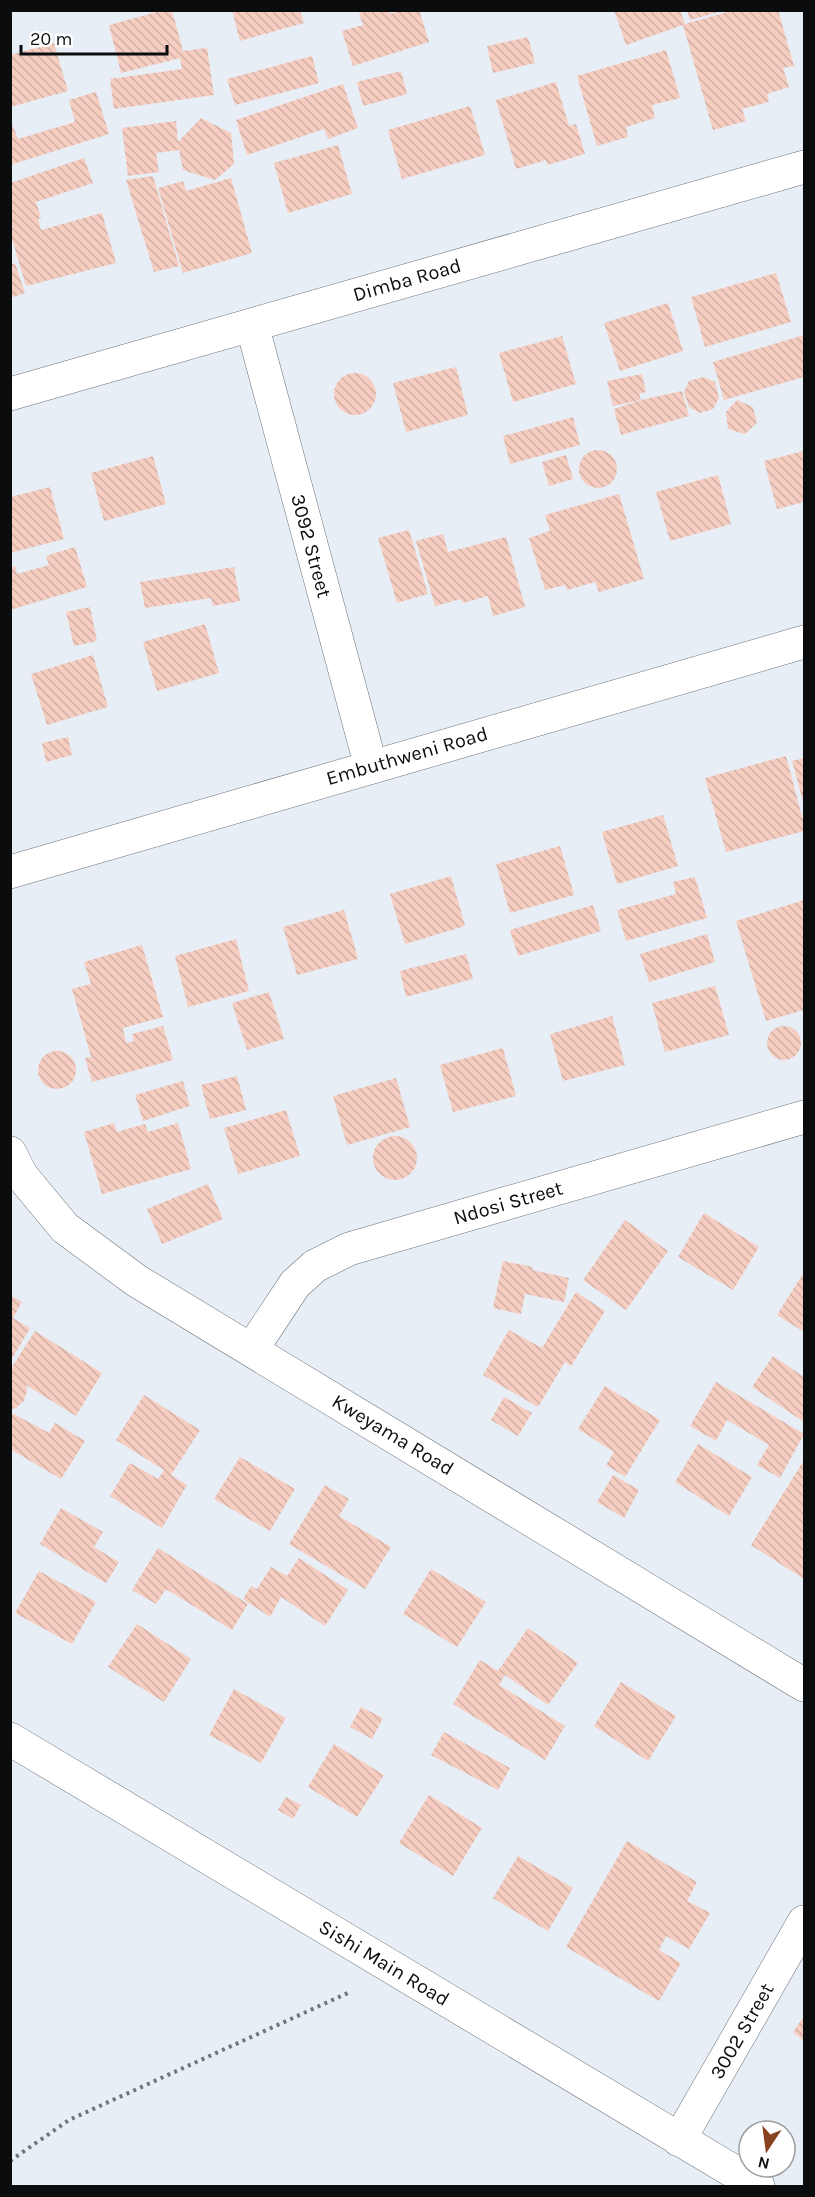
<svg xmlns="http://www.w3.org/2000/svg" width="815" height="2197" font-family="Karla,sans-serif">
  <defs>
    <pattern id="building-back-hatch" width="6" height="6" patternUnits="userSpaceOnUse" patternTransform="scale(1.5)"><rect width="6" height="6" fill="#f6cdc1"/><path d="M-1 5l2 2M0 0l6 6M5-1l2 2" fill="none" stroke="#d2afa5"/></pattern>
  </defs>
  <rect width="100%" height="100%" fill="#e7eef5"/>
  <!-- building -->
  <path fill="url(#building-back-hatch)" d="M164,10H172L183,51L207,48L214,95L114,109L110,79L182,69L180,58L121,73L109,25Z
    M232,10H300L304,23L240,41Z
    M366,10H389L390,14L402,10H419L429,42L353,66L342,31L363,25L359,13Z
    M614,10H680L685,24L734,10H778L794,66L783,68L789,87L767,94L769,102L742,109L746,121L713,130L683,25L626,45Z
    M687,10H723V11L690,20Z
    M528,37L535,63L493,73L487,46Z
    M54,43L68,91L10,107V55Z
    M666,50L680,98L652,105L655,118L626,127L628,137L597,146L577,76Z
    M312,56L319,83L235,105L227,79Z
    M401,71L407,94L363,106L357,82Z
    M556,82L569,126L576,124L585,154L547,165L546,160L516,169L496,100Z
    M343,84L358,128L328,139L324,129L247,155L236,120Z
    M96,92L109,134L10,165V119L18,139L75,122L69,100Z
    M470,106L485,155L402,179L388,130Z
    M201,118L231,133L234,164L215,180L183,170L179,150L156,153L159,172L128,176L122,128L176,121L178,142Z
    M338,145L352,194L288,213L274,163Z
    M84,158L93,183L36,202L41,218L38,219L41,230L102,213L116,263L26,286L10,232V227H13L10,221V183Z
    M153,176L179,266L154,272L126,180Z
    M231,178L252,253L183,273L158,188L183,181L186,191Z
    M15,263L25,293L10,298V265Z
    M776,273L791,322L705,347L691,297Z
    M668,303L683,351L620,371L604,323Z
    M804,335V377L724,400L713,362Z
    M562,336L576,384L513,402L499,353Z
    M456,367L468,415L406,432L393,383Z
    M334 394a21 21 0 1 1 42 0a21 21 0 1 1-42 0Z
    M642,374L646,392L639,394L641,400L613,406L607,381Z
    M704,377L715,382L719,398L713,409L700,413L689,407L684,392L689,381Z
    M682,391L689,416L621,435L614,409L641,400Z
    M737,400L753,407L757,423L745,434L728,429L726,412Z
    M573,417L580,445L510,464L503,436Z
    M579 469a19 19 0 1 1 38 0a19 19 0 1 1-38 0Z
    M804,451V502L777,509L764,461Z
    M566,455L573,479L549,486L542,462Z
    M153,456L166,504L104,521L91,473Z
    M718,475L731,524L670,541L656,492Z
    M50,487L64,539L10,553V497Z
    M619,494L644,579L599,592L595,582L567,590L565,585L545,590L529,538L550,531L545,515Z
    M409,530L428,594L397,603L378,538Z
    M443,534L448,552L506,537L525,607L493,616L488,596L463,603L461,599L435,606L416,541Z
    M75,547L87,587L10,610V568L15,566L17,574L49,565L46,556Z
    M234,567L240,601L213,606L211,598L145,608L140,582Z
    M90,607L97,641L74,646L66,612Z
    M205,624L219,673L157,691L143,642Z
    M93,655L108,707L47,725L31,674Z
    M68,737L72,755L46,762L42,743Z
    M786,756L804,824V831L726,852L705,778Z
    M804,758V805L792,761Z
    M663,815L678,866L617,884L602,832Z
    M560,846L574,895L510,913L496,864Z
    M451,876L465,926L405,944L390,894Z
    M695,877L707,918L626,941L617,910L676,894L673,882Z
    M804,900V1010L766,1021L736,921Z
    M593,905L601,931L518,956L510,930Z
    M344,910L358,959L297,975L283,927Z
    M707,934L715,962L649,982L640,954Z
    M236,939L249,991L188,1007L175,956Z
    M142,945L163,1017L123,1028L126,1043L134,1041L132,1034L163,1026L173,1060L92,1082L85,1058L91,1057L72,989L91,984L84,962Z
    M466,954L473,979L406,997L400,971Z
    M715,986L729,1035L665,1052L652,1003Z
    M269,992L284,1039L247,1050L232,1003Z
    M612,1016L625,1065L563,1081L550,1034Z
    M767 1043a17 17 0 1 1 34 0a17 17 0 1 1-34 0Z
    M503,1048L516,1096L453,1112L440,1065Z
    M38 1070a19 19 0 1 1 38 0a19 19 0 1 1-38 0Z
    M237,1076L246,1110L210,1119L201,1085Z
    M396,1078L410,1127L347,1145L333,1096Z
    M183,1081L190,1106L143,1121L135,1095Z
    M286,1110L300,1156L238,1174L224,1128Z
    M114,1123L117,1132L145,1124L148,1132L178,1123L191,1169L102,1194L84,1132Z
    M373 1158a22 22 0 1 1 44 0a22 22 0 1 1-44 0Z
    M208,1184L223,1219L162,1244L147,1209Z
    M704,1213L759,1247L733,1290L678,1257Z
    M625,1220L668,1251L626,1310L583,1280Z
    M503,1261L533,1267L532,1270L569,1278L564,1302L525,1294L521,1314L493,1308Z
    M804,1272V1332L777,1315Z
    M576,1292L605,1311L571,1366L565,1362L538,1407L483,1375L509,1330L542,1348Z
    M10,1295L22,1302L13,1318L30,1328L10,1362Z
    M35,1331L102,1373L76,1416L26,1385L27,1390L24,1401L16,1408L10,1409V1370Z
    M773,1356L804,1377V1422L752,1387Z
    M716,1382L804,1434L780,1478L757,1465L769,1445L727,1420L716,1441L690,1426Z
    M605,1386L660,1420L625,1477L606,1465L614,1452L578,1429Z
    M144,1395L200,1430L171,1475L187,1485L162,1528L110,1496L130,1463L158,1479L164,1470L116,1440Z
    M504,1397L532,1413L518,1436L491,1420Z
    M10,1412L49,1433L55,1423L85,1441L61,1479L10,1449Z
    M698,1444L752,1477L729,1516L675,1482Z
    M240,1457L295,1489L270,1531L214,1499Z
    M804,1460V1579L751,1545Z
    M613,1475L639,1490L624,1518L597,1502Z
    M325,1485L349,1499L339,1516L391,1547L365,1589L289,1544Z
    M61,1508L103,1532L94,1547L119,1562L106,1583L40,1544Z
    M158,1548L248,1604L232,1630L166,1589L156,1604L132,1590Z
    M299,1558L348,1590L325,1626L281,1597L270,1617L243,1599L251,1586L257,1589L271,1567L287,1576Z
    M431,1569L486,1602L457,1647L403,1614Z
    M39,1571L96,1602L72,1644L15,1613Z
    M137,1624L191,1659L164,1702L108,1667Z
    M528,1628L578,1663L548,1705L505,1675L499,1685L565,1726L545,1760L453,1704L480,1660L498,1671Z
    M621,1682L676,1716L648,1761L594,1726Z
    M234,1689L286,1718L261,1763L209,1735Z
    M361,1707L383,1718L372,1739L350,1727Z
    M444,1732L510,1768L498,1790L431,1755Z
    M334,1744L384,1775L357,1817L308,1787Z
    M429,1795L482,1828L453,1876L399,1843Z
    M286,1797L301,1805L293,1819L278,1810Z
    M627,1841L697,1882L687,1901L710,1913L689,1949L666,1936L659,1950L681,1963L659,2001L566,1947Z
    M518,1856L573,1888L548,1931L493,1898Z
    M804,2016V2041L793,2032Z"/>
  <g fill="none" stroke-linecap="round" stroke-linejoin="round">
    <!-- minor casing -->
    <g stroke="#6e747b" stroke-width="34">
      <path id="minor" d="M252,325L371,767
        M10,394L804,167
        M10,1153L21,1175L65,1228L137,1281L804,1685
        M252,1349L295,1284L315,1266L349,1249L804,1117
        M679,2140L804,1922"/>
    </g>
    <!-- tertiary casing -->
    <g stroke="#6e747b" stroke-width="34">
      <path id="tertiary" d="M10,872L804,642
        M10,1739L758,2186"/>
    </g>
    <!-- path -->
    <path stroke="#71757a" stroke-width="4" stroke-dasharray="3 4.5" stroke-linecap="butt" d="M10,2161L69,2120L350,1992"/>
    <!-- minor -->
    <use href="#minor" stroke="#fff" stroke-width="33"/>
    <!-- tertiary -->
    <use href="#tertiary" stroke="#fff" stroke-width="33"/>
  </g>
  <g text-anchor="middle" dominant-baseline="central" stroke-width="4.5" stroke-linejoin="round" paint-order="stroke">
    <!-- street labels -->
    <g font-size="20" fill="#0a0c0e" stroke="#fff">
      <text transform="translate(407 280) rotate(-16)">Dimba Road</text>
      <text transform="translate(311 546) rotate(75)">3092 Street</text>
      <text transform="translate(407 756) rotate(-16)">Embuthweni Road</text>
      <text transform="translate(508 1203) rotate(-16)">Ndosi Street</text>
      <text transform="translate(393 1435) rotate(31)">Kweyama Road</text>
      <text transform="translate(384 1963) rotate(31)">Sishi Main Road</text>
      <text transform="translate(742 2031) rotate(-60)">3002 Street</text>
    </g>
  </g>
  <!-- border -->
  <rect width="815" height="2197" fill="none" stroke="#0a0c0e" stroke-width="24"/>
  <!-- north arrow -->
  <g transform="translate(767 2149) rotate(193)"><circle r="28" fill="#ffffff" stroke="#9d9e9f" stroke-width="1.5"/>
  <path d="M0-4.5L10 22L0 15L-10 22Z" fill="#89421f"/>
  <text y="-9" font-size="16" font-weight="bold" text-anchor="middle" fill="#0a0c0e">N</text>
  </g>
  <!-- scale -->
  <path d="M21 45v9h146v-9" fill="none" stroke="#0a0c0e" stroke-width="3"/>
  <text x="30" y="45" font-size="18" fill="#0a0c0e" stroke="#ffffff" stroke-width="4.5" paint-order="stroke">20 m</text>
</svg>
